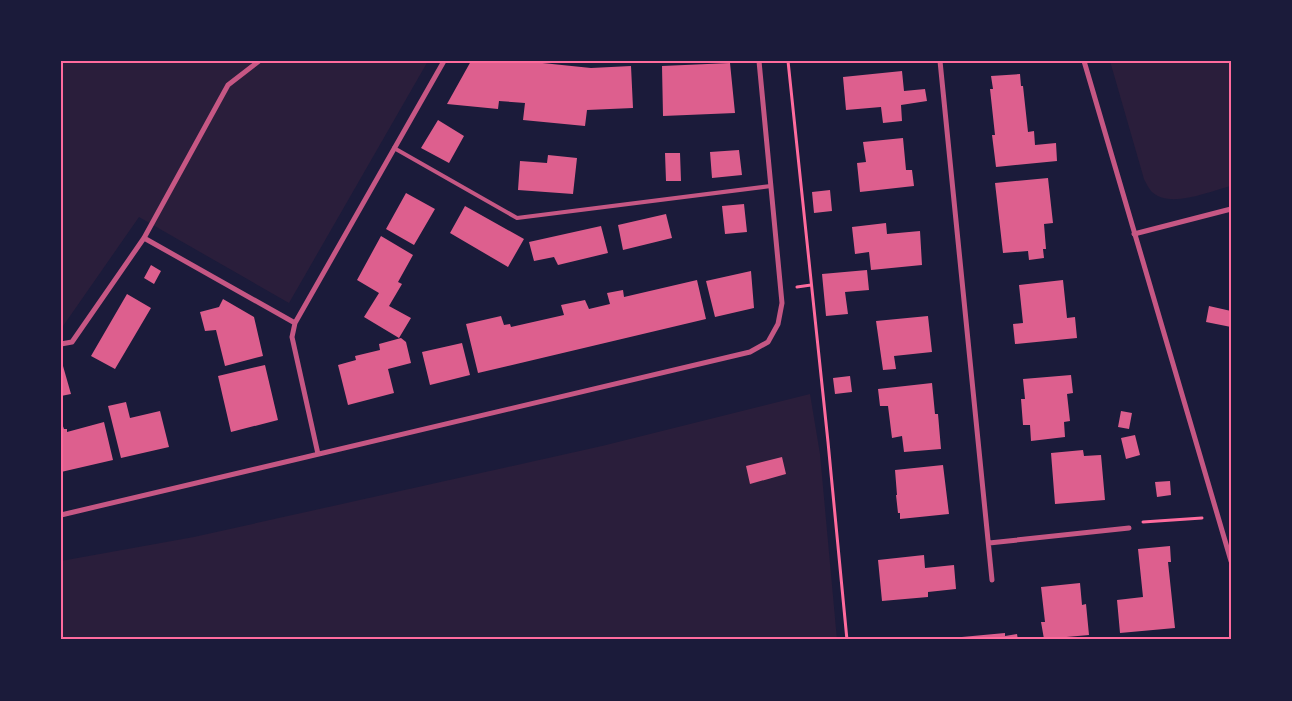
<svg xmlns="http://www.w3.org/2000/svg" width="1292" height="701" font-family="'Times New Roman',serif">
  <rect width="100%" height="100%" fill="#1b1b3a"/>
  <!-- green -->
  <path fill="#2a1e3b" d="M61,61H428L289,303L139,217L61,329Z
    M1110,61H1231V186C1210,191 1170,209 1152,192C1149,189 1146,183 1144,179Z
    M810,394L820,454L837,640H61V561L194,537L602,446Z"/>
  <!-- building -->
  <path fill="#dd5f8e" d="M471,61H523L591,68L631,66L633,108L587,110L585,126L523,120L525,103L499,101L498,109L447,104Z
    M730,63L735,113L663,116L662,66Z
    M902,71L904,91L925,89L927,101L901,105L902,121L883,123L881,107L846,110L843,77Z
    M1020,74L1021,86H1023L1028,132L1034,131L1035,145L1056,143L1057,161L996,167L992,135H995L990,89H993L991,76Z
    M438,120L464,136L449,163L421,148Z
    M903,138L906,170H912L914,186L860,192L857,163L866,162L863,142Z
    M739,150L742,175L712,178L710,152Z
    M665,153H680L681,181H666Z
    M548,155L577,158L573,194L518,190L520,161L547,163Z
    M1048,178L1053,223L1044,224L1046,249H1043L1044,258L1029,260L1028,251L1003,253L995,183Z
    M830,190L832,211L814,213L812,192Z
    M406,193L435,209L414,245L386,229Z
    M744,204L747,232L725,234L722,206Z
    M465,206L524,239L508,267L450,233Z
    M666,214L672,238L623,250L618,225Z
    M886,223L887,234L920,231L922,265L871,270L869,252L855,254L852,227Z
    M601,226L608,253L558,265L554,257L534,261L529,242Z
    M381,236L413,255L398,282L402,284L389,306L411,318L399,338L364,317L379,293L357,280Z
    M151,265L161,271L154,284L144,278Z
    M867,270L869,290L845,292L848,314L826,316L822,274Z
    M751,271L754,308L715,317L706,281Z
    M697,280L706,319L478,373L466,324L501,316L504,325L510,324L511,327L564,315L561,305L585,300L589,309L610,304L607,293L623,290L624,297Z
    M1063,280L1067,318L1075,317L1077,338L1015,344L1013,324L1023,323L1019,285Z
    M127,294L151,308L115,369L91,356Z
    M223,299L254,317L263,356L225,366L216,330L205,331L200,312L219,307Z
    M1209,306L1231,311V327L1206,322Z
    M928,316L932,352L894,356L896,369L883,370L876,321Z
    M401,338L406,342L411,363L388,369L394,393L348,405L338,365L356,360L355,356L380,350L379,344Z
    M462,343L470,375L430,385L422,352Z
    M265,365L278,420L231,432L218,376Z
    M63,366L71,394L61,396V367Z
    M1071,375L1073,393L1067,394L1070,421L1064,422L1065,437L1031,441L1030,425H1023L1021,399H1025L1023,379Z
    M850,376L852,392L835,394L833,378Z
    M932,383L935,414H938L941,449L904,452L902,436L892,438L888,406H880L878,389Z
    M126,402L130,418L160,411L169,447L121,458L108,406Z
    M1121,411L1132,413L1129,429L1118,427Z
    M61,421L64,429H67V432L104,422L113,460L61,472Z
    M1135,435L1140,455L1126,459L1121,438Z
    M1083,450L1084,456L1101,455L1105,500L1055,504L1051,453Z
    M782,457L786,474L750,484L746,466Z
    M943,465L949,514L900,519V513H898L896,495H897L895,470Z
    M1170,481L1171,495L1157,497L1155,482Z
    M1170,546L1171,562H1168L1175,628L1120,633L1117,600L1143,597L1138,549Z
    M924,555L925,568L954,565L956,589L928,592V597L882,601L878,560Z
    M1080,583L1082,605L1086,604L1089,635L1044,639L1041,622H1045L1041,587Z
    M1005,633V636L1017,634L1018,640H951V638Z"/>
  <g fill="none" stroke-linecap="round" stroke-linejoin="round">
    <!-- path -->
    <path stroke="#ff6b9d" stroke-width="3" d="M788,61L828,442L847,640
      M797,287L811,285
      M1143,522L1202,518"/>
    <!-- service -->
    <path stroke="#c65784" stroke-width="4" d="M394,148L517,218L771,186"/>
    <!-- minor -->
    <path stroke="#c65784" stroke-width="5" d="M940,61L992,580
      M1084,61L1231,561
      M1134,234L1231,209
      M144,238L295,323
      M61,344L72,342L144,238L228,85L259,61
      M318,454L292,337L295,323L444,61
      M61,515L750,352L768,342L778,324L782,303L759,61
      M989,543L1129,528"/>
  </g>
  <!-- border -->
  <rect width="1292" height="701" fill="none" stroke="#1b1b3a" stroke-width="125"/>
  <rect x="62" y="62" width="1168" height="576" fill="none" stroke="#ff6b9d" stroke-width="2"/>
</svg>
